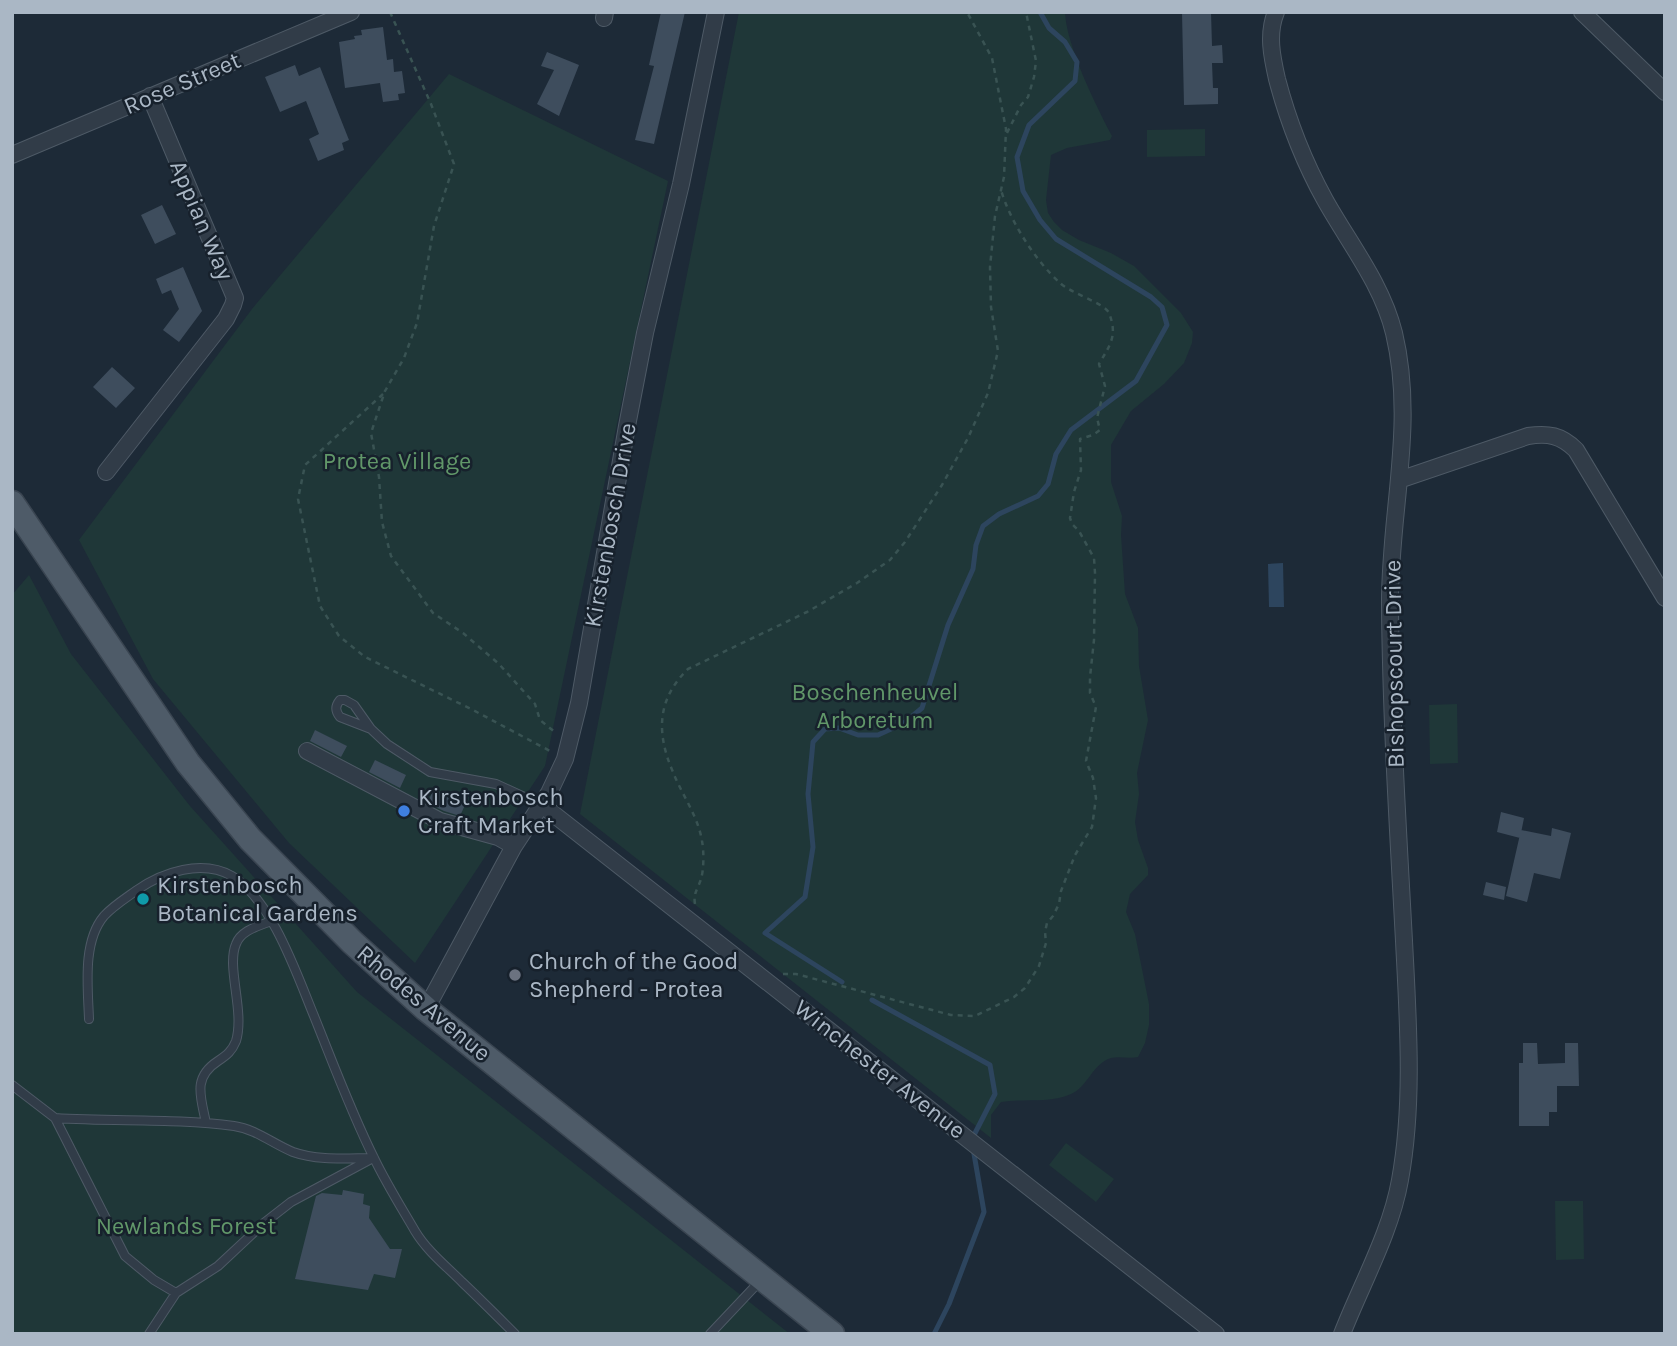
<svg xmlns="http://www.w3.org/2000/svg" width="1677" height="1346" font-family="Karla,sans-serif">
  <rect width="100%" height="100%" fill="#1d2a37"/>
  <!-- green -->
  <path fill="#1f3738" d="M739,12H1065C1066,45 1096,106 1112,136L1110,140L1067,148L1051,155L1046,200L1048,213L1054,222L1062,230L1079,240L1111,253L1134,266L1181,313L1193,332L1192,343L1184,363L1164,384L1131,411L1111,445V482L1122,516L1121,535L1125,594L1138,628L1139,666L1148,720L1137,773L1139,794L1135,822L1138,840L1148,868V875L1130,894L1126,912L1135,934L1149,1004V1025L1145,1043L1138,1057C1129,1059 1119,1056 1111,1058C1092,1064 1088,1087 1071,1094C1049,1104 1024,1098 1001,1102L991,1115V1138L580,814Z
    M449,74L668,181L545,766L415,963L289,843L153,679L79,540L252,309Z
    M1205,129V156L1147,157V130Z
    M29,575L71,654L190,806L357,992L790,1334H12V595Z
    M1457,704L1458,763L1430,764L1429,705Z
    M1066,1143L1114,1179L1096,1202L1049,1165Z
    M1555,1201H1583L1584,1259L1556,1260Z"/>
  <!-- water -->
  <path fill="#2d455e" d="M1283,563L1284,607H1269L1268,564Z"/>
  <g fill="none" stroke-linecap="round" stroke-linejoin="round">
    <!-- stream -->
    <path stroke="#2d455e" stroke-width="5" d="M842,982L765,933L805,897L813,847L808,794L813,742L825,729L839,728L858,735H878L904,723L922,708L948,625L973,569L976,545L983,526L999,514L1038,496L1048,484L1056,454L1071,430L1136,381L1167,325L1162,307L1151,297L1056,239L1040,220L1023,191L1017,157L1029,125L1075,81L1077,62L1065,42L1049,28L1040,12
      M872,1000L990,1065L995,1094L972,1139
      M934,1334L949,1304L984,1212L973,1148"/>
  </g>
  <!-- building -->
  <path fill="#3e4d5d" d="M661,12H685L654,144L635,140L654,66L649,65Z
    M1182,12H1211L1212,46L1222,45L1223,63H1212L1213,88H1218V104L1184,105Z
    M383,27L387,60L393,59L394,72L402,71L405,93L398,94L399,100L383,102L380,83L345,88L339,42L355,39L354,36L362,35L361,30Z
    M547,52L579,65L559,116L537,104L554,70L541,66Z
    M295,65L299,76L320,67L349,140L342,143L344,150L318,161L309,139L319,134L306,101L280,112L265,77Z
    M162,205L176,234L155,244L141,215Z
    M183,267L202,311L179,342L163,330L179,309L171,290L162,294L156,279Z
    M112,367L135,388L116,408L93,387Z
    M315,730L347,746L341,757L310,741Z
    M375,760L406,775L400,788L369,772Z
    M434,789L465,805L460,816L444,811L427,803Z
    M1501,812L1524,818L1520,838L1497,832Z
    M1552,828L1571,833L1560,879L1534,873L1527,902L1506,896L1521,830L1551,836Z
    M1486,882L1506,887L1504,900L1483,895Z
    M1523,1043H1537L1538,1064L1565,1063V1043H1578L1579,1086H1557V1112H1549V1126H1519V1063H1523Z
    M343,1190L364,1194L363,1204L370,1206L369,1218L390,1249H402L395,1278L374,1274L368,1290L295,1279L316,1196L322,1193L342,1195Z"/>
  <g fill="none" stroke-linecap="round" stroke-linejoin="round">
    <!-- lane casing -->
    <g stroke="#4e5a66" stroke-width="10">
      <path id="lane" d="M371,729L340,717C335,711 335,706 340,700H345L354,705L371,729L387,744L430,772L496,784L542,805
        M89,1019C88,988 82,942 104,916C113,906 126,898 137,890C163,872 202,859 232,876C272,900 297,975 314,1016C333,1063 351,1112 374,1158C386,1183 401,1207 415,1231C427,1251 446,1266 462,1282C480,1299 497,1316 515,1334
        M12,1085L55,1118L125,1256L154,1280L176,1293
        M55,1118C115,1122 175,1118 234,1126C256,1129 273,1144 293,1152C318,1161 348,1158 374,1158
        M206,1123C201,1097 192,1078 218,1061C227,1055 232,1051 236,1041C245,1011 226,967 236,944C241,930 259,926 271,921
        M149,1334L176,1293L218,1266L264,1223L291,1202L371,1159
        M710,1334L761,1280"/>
    </g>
    <!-- street casing -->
    <g stroke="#4e5a66" stroke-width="18">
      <path id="street" d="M1276,12C1267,34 1272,57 1277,79C1288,121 1304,162 1325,200C1349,243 1382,284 1394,333C1416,425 1389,514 1390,606C1391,718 1398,829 1404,941C1408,1020 1414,1103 1400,1180C1391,1232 1361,1285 1342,1334
        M1582,12L1665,92
        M604,18L605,12
        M12,155L351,12
        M106,472L226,319L233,305L235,298L150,96
        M1399,480L1528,436C1548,433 1561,435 1576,450L1665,598
        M307,751L440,821L498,837L514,846
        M542,805L1216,1334
        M426,1009L514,846L549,793L565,759L579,703L627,426L645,333L681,184L716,12"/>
    </g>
    <!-- primary casing -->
    <g stroke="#3a4551" stroke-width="27">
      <path id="primary" d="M12,503L188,763L250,839L352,942L426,1009L832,1334"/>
    </g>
    <!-- path -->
    <path stroke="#395353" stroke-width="2.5" stroke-dasharray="5 5" stroke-linecap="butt" d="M390,12L431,104L454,164L434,226L417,323L404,358L385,391L371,433L379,477L382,522L391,556L433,613L463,633L499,664L535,704L540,720L556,733
      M1007,133L1021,105L1028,97L1034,77L1036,61L1026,12
      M383,394L305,465L298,499L320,606L339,636L365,657L473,710L550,751
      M695,904C693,893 698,889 701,879C704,869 704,851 702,841C698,816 682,795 673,772C656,733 657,699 688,669L807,612L857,583L890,560L905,542L942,485L968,438L988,393L998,351L991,307L990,267L995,216L1004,177L1006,129L992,58L967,12
      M783,974H796L951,1015L975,1016L1014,997L1025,988L1039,966L1046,943L1045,932L1047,923L1053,916L1059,904L1061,891L1075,855L1092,827L1096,798L1093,778L1086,761L1096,707L1090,693V677L1094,640L1095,573L1094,558L1079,531L1072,524L1070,518L1074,492L1081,470L1080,439L1093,435L1100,430L1097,418L1105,386L1099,364C1110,345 1118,336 1109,313C1105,303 1069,293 1059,282C1035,260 1010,221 1001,190"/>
    <!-- lane -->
    <use href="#lane" stroke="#313c48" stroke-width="8"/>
    <!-- street -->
    <use href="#street" stroke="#313c48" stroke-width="16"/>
    <!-- primary -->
    <use href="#primary" stroke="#4e5b68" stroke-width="24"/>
  </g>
  <!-- markers -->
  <circle fill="#3f7fe0" stroke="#17212c" stroke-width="2.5" cx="404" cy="811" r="7"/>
  <circle fill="#0f9aa8" stroke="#17212c" stroke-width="2.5" cx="143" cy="899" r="7"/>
  <circle fill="#6b7280" stroke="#17212c" stroke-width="2.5" cx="515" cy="975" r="7"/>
  <g text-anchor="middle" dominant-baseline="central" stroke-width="5" stroke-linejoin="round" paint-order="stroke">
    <!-- street labels -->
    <g font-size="24" fill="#aab7c5" stroke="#17212c">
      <text transform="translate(182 83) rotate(-23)">Rose Street</text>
      <text transform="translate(202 220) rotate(67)">Appian Way</text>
      <text transform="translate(610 525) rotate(-80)">Kirstenbosch Drive</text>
      <text transform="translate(1394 664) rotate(-91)">Bishopscourt Drive</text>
      <text transform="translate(424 1003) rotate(40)">Rhodes Avenue</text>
      <text transform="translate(880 1069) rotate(38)">Winchester Avenue</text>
    </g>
    <!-- park labels -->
    <g font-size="24" fill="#619769" stroke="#17212c">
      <text x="397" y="461">Protea Village</text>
      <text x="875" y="692">Boschenheuvel<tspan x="875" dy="28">Arboretum</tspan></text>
      <text x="186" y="1226">Newlands Forest</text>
    </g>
    <!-- poi labels -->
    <g font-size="24" fill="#aab7c5" stroke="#17212c" text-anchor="start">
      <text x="418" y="797">Kirstenbosch<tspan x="418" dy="28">Craft Market</tspan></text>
      <text x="157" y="885">Kirstenbosch<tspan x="157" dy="28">Botanical Gardens</tspan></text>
      <text x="529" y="961">Church of the Good<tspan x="529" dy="28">Shepherd - Protea</tspan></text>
    </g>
  </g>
  <!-- border -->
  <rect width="1677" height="1346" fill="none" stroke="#aab7c5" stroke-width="28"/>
</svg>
